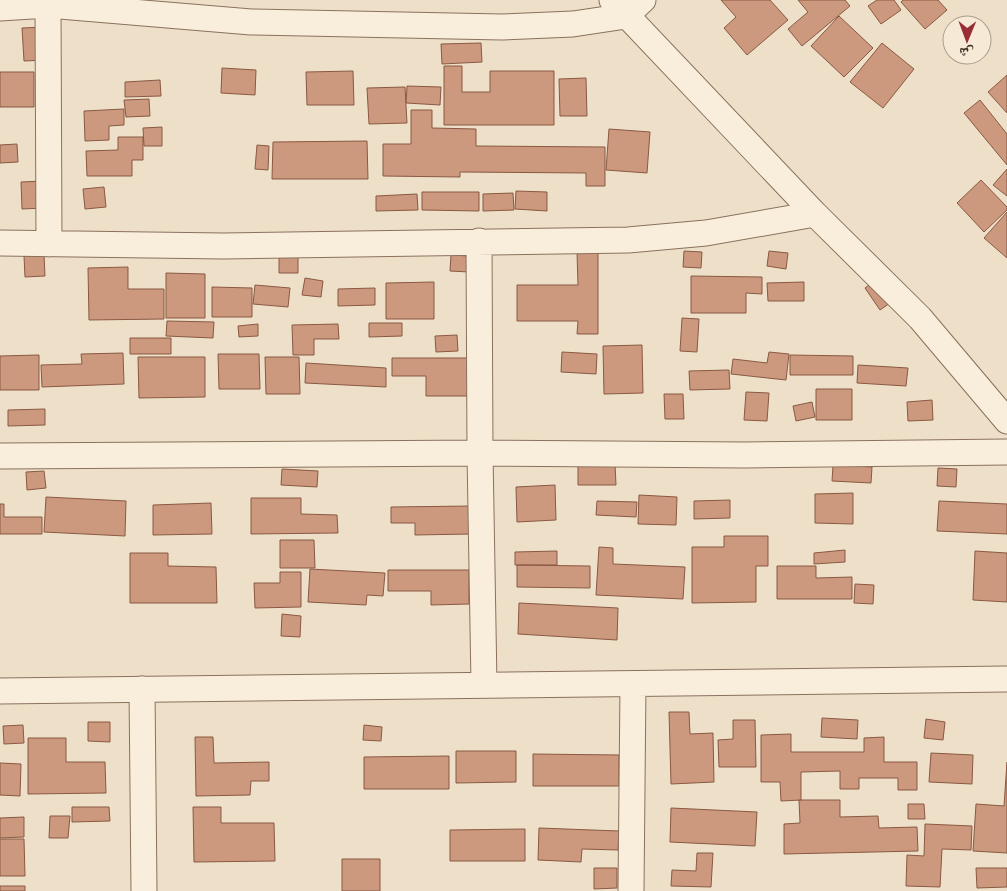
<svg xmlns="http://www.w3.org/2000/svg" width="1007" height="891" font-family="'Playfair Display','Noto Naskh Arabic',serif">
  <rect width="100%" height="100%" fill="#eee0c8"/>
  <!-- building -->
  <path fill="#cc987e" stroke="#895943" d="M721,0H770L788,20L747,55L724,28L736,17Z
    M798,0H845L850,6L802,46L788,29L808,12Z
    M877,0H894L901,10L881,24L868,6Z
    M903,0H938L947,10L925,29L901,2Z
    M839,16L873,48L844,77L811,46Z
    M45,27L47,60L24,61L22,28Z
    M481,43L482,62L442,64L441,44Z
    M882,43L914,69L883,108L850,82Z
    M444,66H462V92H490V71H554V125H444Z
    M222,68L256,70L255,95L221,93Z
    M353,71L354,105H307L306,72Z
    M0,72H34V107H0Z
    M1007,75V113L988,92Z
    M586,78L587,116H560L559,79Z
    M160,80L161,96L125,97V82Z
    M407,86L441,87L440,105L406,103Z
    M405,87L407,123L369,124L367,88Z
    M149,99L150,116L126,117L124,100Z
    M980,100L1007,134V165L964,113Z
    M124,109V125L109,126V140L85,141L84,111Z
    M411,110H432V128L476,129V146L605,147V186H586V173L460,172V177L383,176V144H411Z
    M162,127V146H144L143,128Z
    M609,129L650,132L647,173L606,170Z
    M118,137H143V160H132V176H87L86,151L118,150Z
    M367,141L368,179H272L273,142Z
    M17,144L18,162L0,163V145Z
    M257,145L269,146L268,170L255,169Z
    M1007,169V196L993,185Z
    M981,180L1007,207V210L984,232L957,203Z
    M43,181L44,208L22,209L21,182Z
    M104,187L106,207L85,209L83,189Z
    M516,191L547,192V211L515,209Z
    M422,192H479V211L422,210Z
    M513,193L514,210L483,211V194Z
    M417,194L418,210L376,211V196Z
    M1007,212V258L984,238Z
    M684,251L702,252L701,268L683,267Z
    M769,251L788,253L786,269L767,266Z
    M577,252H598V334H577L578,321H517V285H578Z
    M44,255L45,276L25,277L24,256Z
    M279,255H298V273H279Z
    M451,255L469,256V272L450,271Z
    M128,267V289H164V319L89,320L88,268Z
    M166,273L205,274V318H166Z
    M884,274L900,296L880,310L865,288Z
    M691,276L762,277V294L746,293V313H691Z
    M305,278L323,281L321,297L302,295Z
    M434,282V319H386V283Z
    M804,282V301H768L767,283Z
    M255,285L290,288L288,307L253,304Z
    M212,287L252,288V317H212Z
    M375,288V305L338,306V289Z
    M682,318L699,319L697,352L680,351Z
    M167,321L214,322L213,338L166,336Z
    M369,323H402V336L369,337Z
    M258,324V336L239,337L238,326Z
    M338,324L339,339H314V355H293L292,325Z
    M457,335L458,351L436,352L435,336Z
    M130,338H171V354H130Z
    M642,345L643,393L604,394L603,346Z
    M562,352L597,354L596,374L561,372Z
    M769,352L789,354L786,380L731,374L733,359L767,363Z
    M123,353L124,384L42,387L41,365L82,364L81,354Z
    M218,354H259L260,389H219Z
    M39,355V390H0V356Z
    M790,355L853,356V375H790Z
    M138,357H205V397L139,398Z
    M265,357H299L300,394H266Z
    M392,358H471V396H426V376H392Z
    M306,363L386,368V387L305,383Z
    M858,365L908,368L906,386L857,383Z
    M729,370L730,389L690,390L689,371Z
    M816,389H852V420H816Z
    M746,392L769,393L767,421L744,420Z
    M664,394H683L684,419H665Z
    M932,400L933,420L908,421L907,402Z
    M812,402L815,417L796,421L793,406Z
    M45,409V425L8,426V410Z
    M615,464L616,485H578V465Z
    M833,465L872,467L871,483L832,481Z
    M938,468L957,469L956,487L937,486Z
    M282,469L318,471L317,487L281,485Z
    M44,471L46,488L27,490L26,472Z
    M555,485L556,520L517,522L516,487Z
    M853,493V524L815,523V494Z
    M639,495L677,497L676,525L638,524Z
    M46,497L126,501L125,536L44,532Z
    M251,498H301V514L337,515L338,533L251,534Z
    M730,500V518L694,519V501Z
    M597,501L637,502L636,517L596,515Z
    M939,501L1007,504V534L937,531Z
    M211,503L212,534L153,535V505Z
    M0,504H4V517H42V534H0Z
    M471,506V534L415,535V523H391V507Z
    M724,536H768V566H756V602L692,603V547H724Z
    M280,540H314L315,568H280Z
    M599,547L613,548V564L685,567L683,599L596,595Z
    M845,550V562L814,564V553Z
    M557,551V565H515V552Z
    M975,551L1007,553V602L973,600Z
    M130,553H168V566L216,567L217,603H130Z
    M517,565L590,566V588L517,587Z
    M777,566H816V578L852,577V599H777Z
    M310,569L385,573L383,596L367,595L366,605L308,602Z
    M388,570H469V604L431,605V591H388Z
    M280,572H301V607L255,608L254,583H280Z
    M855,584L874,585L873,604L854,603Z
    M519,603L618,608L617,640L518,634Z
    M282,614L301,616L300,637L281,636Z
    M669,712H689L690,734L713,733L714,782L671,784Z
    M822,718L858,720L857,739L821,737Z
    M926,719L945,722L943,740L924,738Z
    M733,720H755L756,767H719L718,740L733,739Z
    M88,722H110V742L88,741Z
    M23,725L24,743L4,744L3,726Z
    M364,725L382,727L381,741L363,740Z
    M791,734V752H864V738L884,737V762H917V790H898V778H859V789H840V771L801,772V800L781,801L780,782H761V735Z
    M195,737H213L214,763L269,762V781H251L250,795L196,796Z
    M28,738H66V762H105L106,793L28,794Z
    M456,751H516V782L456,783Z
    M931,753L973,755L972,784L929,782Z
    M533,754L619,755V786H533Z
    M449,756V789H364V757Z
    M1007,762V853L973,851L976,804L1004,806Z
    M0,763L21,764L20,796L0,795Z
    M799,800H840V817L878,816L879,828L917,827L918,851L784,854V824L800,823Z
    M908,804H924L925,819H908Z
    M72,807H109L110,821L72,822Z
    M193,807H221V823H274L275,861L194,862Z
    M671,808L757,812L755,846L670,842Z
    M50,816H70L68,838H49Z
    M24,817V837L0,838V818Z
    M925,824L972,826L971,850L942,849L940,887L906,886L907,855L924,856Z
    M539,828L619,831L618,850L582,849L581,862L538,860Z
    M525,829V861H450V830Z
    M0,839H24L25,876H0Z
    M697,853H713L711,887L671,886L672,870L696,871Z
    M342,859H380V891H342Z
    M594,868H617V888L594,889Z
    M976,868H1007V887L977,888Z
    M0,886H25V891H0Z"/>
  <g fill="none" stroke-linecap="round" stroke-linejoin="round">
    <!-- street casing -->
    <g stroke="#8a715d" stroke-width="27">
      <path id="street" d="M612,0L815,214L920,318L1007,421
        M48,5L49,244
        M0,8L48,5L251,22L502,27L573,24L626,16L643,0
        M479,241L480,453L484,684
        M0,243L224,246L628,240L706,233L815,214
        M0,456L480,453L745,455L1007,452
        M142,689L144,891
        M0,691L1007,679
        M631,891L633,684"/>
    </g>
    <!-- street -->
    <use href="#street" stroke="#f9eedb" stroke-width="25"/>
  </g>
  <!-- north arrow -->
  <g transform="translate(967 40) rotate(181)"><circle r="24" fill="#f6ead7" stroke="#ab9e8e"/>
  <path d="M0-4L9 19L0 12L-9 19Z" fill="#992d36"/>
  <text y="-8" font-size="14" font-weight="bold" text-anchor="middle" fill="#3b2b20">ش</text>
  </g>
</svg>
